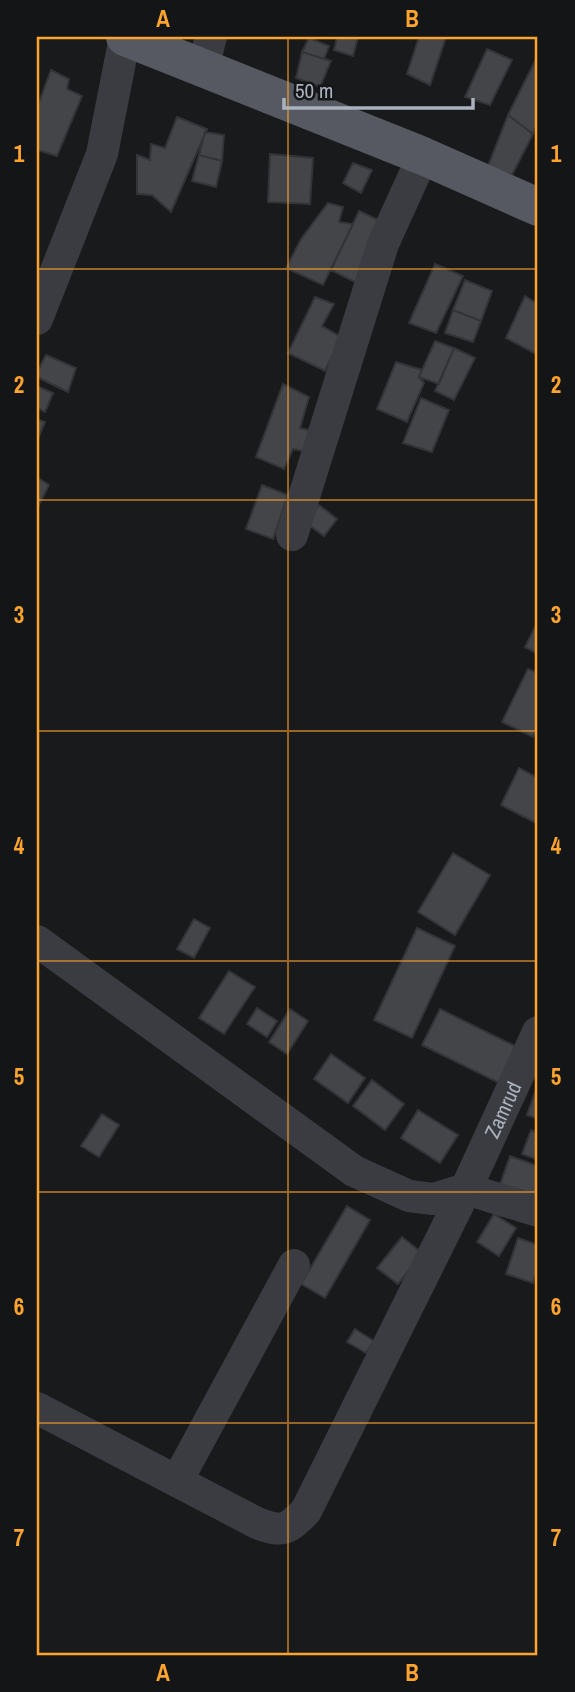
<svg xmlns="http://www.w3.org/2000/svg" width="575" height="1692" font-family="'Archivo Narrow',sans-serif">
  <rect width="100%" height="100%" fill="#191a1c"/>
  <!-- building -->
  <path fill="#434549" stroke="#333438" stroke-width="2" d="M337,37H358L353,56L334,50Z
    M419,37H446L430,85L407,74Z
    M309,38L329,46L324,59L302,52Z
    M487,49L512,60L490,105L465,97Z
    M302,52L331,61L320,87L296,78Z
    M538,55V123L533,134L508,115Z
    M51,70L69,79L67,89L82,96L57,156L37,150V108Z
    M508,115L533,134L512,175L488,166Z
    M177,117L207,129L171,212L152,195L137,194V155L150,160L151,144L165,148Z
    M205,132L224,135L222,161L199,155Z
    M270,154L313,158L310,204L268,202Z
    M199,155L222,161L216,187L192,181Z
    M353,163L372,170L361,193L343,183Z
    M328,203L343,207L339,222L353,224L323,285L286,268L301,239Z
    M359,211L385,223L361,285L331,270Z
    M435,264L463,276L436,333L409,323Z
    M465,280L492,291L481,321L453,310Z
    M525,296L538,304V355L506,338Z
    M315,297L334,304L322,326L341,337L325,371L288,353Z
    M453,310L481,321L473,342L445,333Z
    M435,341L454,348L439,384L419,377Z
    M454,348L475,358L454,400L435,391Z
    M46,355L76,368L68,392L37,377V372Z
    M396,362L422,370L419,377L424,383L407,422L377,409Z
    M283,384L309,397L300,428L313,431L308,452L293,449L284,469L256,457Z
    M37,386L53,393L45,412L37,408Z
    M421,398L449,410L432,452L403,443Z
    M37,419L45,422L37,441Z
    M37,477L49,485L37,509Z
    M262,485L288,495L273,539L246,529Z
    M319,505L337,519L324,536L306,523Z
    M538,621V654L525,647Z
    M528,669L538,673V726L533,737L502,722Z
    M519,768L538,778V824L501,805Z
    M453,853L490,875L455,935L418,912Z
    M194,919L210,928L194,958L177,949Z
    M417,928L455,946L412,1038L374,1020Z
    M229,971L255,987L224,1034L199,1018Z
    M257,1008L277,1021L267,1037L247,1024Z
    M290,1009L308,1021L287,1054L269,1042Z
    M440,1009L519,1048L501,1084L422,1045Z
    M331,1054L365,1078L348,1103L314,1079Z
    M372,1080L404,1104L385,1130L353,1106Z
    M535,1092L538,1093V1119L527,1115Z
    M418,1110L458,1135L440,1163L401,1138Z
    M102,1114L119,1125L99,1157L81,1146Z
    M531,1130L538,1133V1160L522,1154Z
    M510,1156L538,1166V1199L500,1185Z
    M347,1206L370,1220L325,1298L301,1284Z
    M494,1214L516,1228L499,1256L477,1242Z
    M402,1237L422,1253L398,1284L377,1268Z
    M518,1238L538,1245V1268L533,1283L506,1274Z
    M355,1329L374,1341L366,1353L347,1342Z"/>
  <g fill="none" stroke-linecap="round" stroke-linejoin="round">
    <!-- minor -->
    <g stroke="#3a3c41" stroke-width="32">
      <path d="M203,67L211,37"/>
      <path d="M37,319L102,154L125,37"/>
      <path d="M292,535L383,244L423,156"/>
      <path d="M37,941L354,1171L409,1196L433,1199L466,1189"/>
      <path d="M466,1189L538,1211"/>
      <path id="s1" d="M37,1408L257,1523C283,1533 287,1530 306,1511L466,1189L538,1032"/>
      <path d="M177,1481L294,1265"/>
    </g>
    <!-- major -->
    <path stroke="#565961" stroke-width="38" d="M125,37L423,156L538,207"/>
  </g>
  <!-- grid -->
  <path fill="none" stroke="#ffa42e" stroke-width="2" stroke-opacity="0.55" d="M288,37V1655M37,269H538M37,500H538M37,731H538M37,961H538M37,1192H538M37,1423H538"/>
  <g text-anchor="middle" dominant-baseline="central" stroke-width="7" stroke-linejoin="round" paint-order="stroke">
    <!-- street labels -->
    <g font-size="21" fill="#abb2bd" stroke="#141517">
      <text stroke="none"><textPath href="#s1" startOffset="751">Zamrud</textPath></text>
    </g>
  </g>
  <!-- border -->
  <rect width="575" height="1692" fill="none" stroke="#141517" stroke-width="77"/>
  <!-- scale -->
  <path d="M284 98v10h189v-10" fill="none" stroke="#abb2bd" stroke-width="3.5"/>
  <text x="295" y="98" font-size="21" fill="#abb2bd" stroke="#141517" stroke-width="5" paint-order="stroke">50 m</text>
  <rect x="38" y="38" width="498" height="1616" fill="none" stroke="#ffa42e" stroke-width="2.5"/>
  <g font-size="23" text-anchor="middle" font-weight="bold" fill="#ffa42e">
    <text x="163" y="27">A</text>
    <text x="412" y="27">B</text>
    <text x="19" y="162">1</text>
    <text x="556" y="162">1</text>
    <text x="19" y="393">2</text>
    <text x="556" y="393">2</text>
    <text x="19" y="623">3</text>
    <text x="556" y="623">3</text>
    <text x="19" y="854">4</text>
    <text x="556" y="854">4</text>
    <text x="19" y="1085">5</text>
    <text x="556" y="1085">5</text>
    <text x="19" y="1315">6</text>
    <text x="556" y="1315">6</text>
    <text x="19" y="1546">7</text>
    <text x="556" y="1546">7</text>
    <text x="163" y="1681">A</text>
    <text x="412" y="1681">B</text>
  </g>
</svg>
